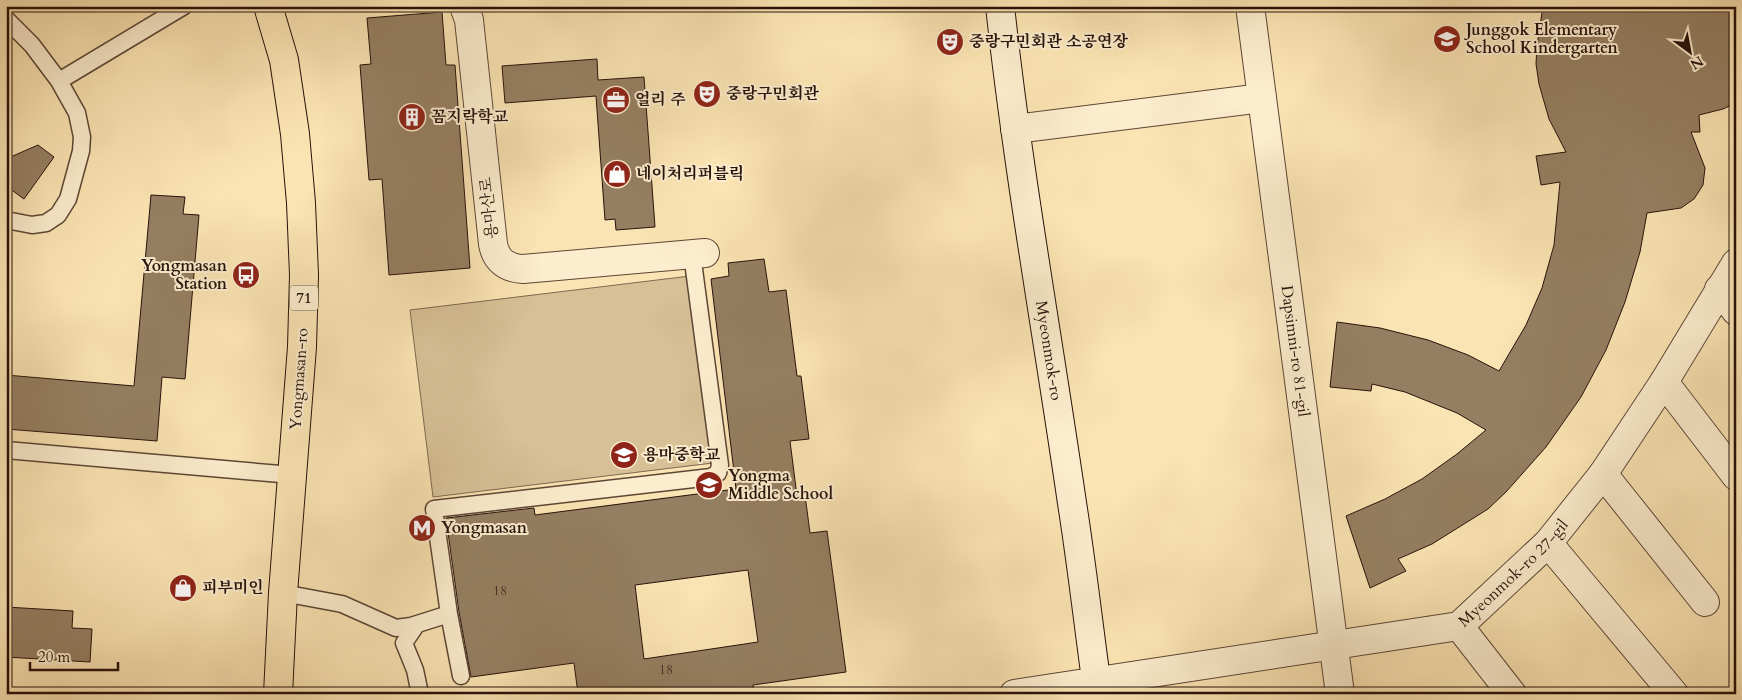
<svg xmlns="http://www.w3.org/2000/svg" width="1742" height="700" font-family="Cardo,'Noto Serif KR',serif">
  <rect width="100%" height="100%" fill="#fbe4b3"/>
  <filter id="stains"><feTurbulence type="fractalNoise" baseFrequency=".004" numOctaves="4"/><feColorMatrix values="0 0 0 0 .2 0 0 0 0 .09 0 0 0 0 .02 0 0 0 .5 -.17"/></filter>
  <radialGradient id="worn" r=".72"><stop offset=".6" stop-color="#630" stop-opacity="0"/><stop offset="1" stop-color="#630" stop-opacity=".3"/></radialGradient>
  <!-- green -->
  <path fill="#d7c096" stroke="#7f6950" d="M690,276L713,463L433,497L410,310Z"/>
  <!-- building -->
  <path fill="#957f62" stroke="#27120b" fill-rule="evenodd" d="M1543,6H1720L1736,10V103L1723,109L1699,115L1700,132H1691L1705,168L1703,185L1694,199L1681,208L1647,213L1640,252L1625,302L1606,350L1581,397L1546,447L1506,492L1488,509L1432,544L1398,559L1406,571L1370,588L1346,516L1385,499L1422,479L1457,454L1486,430L1457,413L1405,392L1372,384L1371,391L1330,387L1337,322L1380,328L1428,340L1468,355L1499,371L1526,325L1542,288L1554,245L1560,182L1541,185L1536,156L1566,152L1549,119L1539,84L1536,64L1537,46Z
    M442,12L446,65H455L470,268L389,275L382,179L369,180L360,65L371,64L367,18Z
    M597,59L598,80L644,77L655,227L616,230L615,219L605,220L596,96L505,103L502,66Z
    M38,145L54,157L24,199L6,186V159Z
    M151,195L185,197L183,214L199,215L185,379L162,377L157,441L6,429V375L134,386Z
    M764,259L769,292L786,290L797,376H801L809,439L790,441L797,496L805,495L810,533L827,531L846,672L753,685L754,694H578L574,663L471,677L459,612L446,518L534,508L535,515L736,489L711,279L729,276L728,263ZM748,570L758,642L644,659L635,585Z
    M6,607L73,611L72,628L92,629L90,662L6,657Z"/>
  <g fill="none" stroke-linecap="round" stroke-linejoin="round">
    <!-- lane casing -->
    <g stroke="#5c4635" stroke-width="19">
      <path id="lane" d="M6,19L32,45L59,81L184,6
        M6,220L32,225L46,223L58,215L68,199L81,151L82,137L77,113L59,81
        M6,450L292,475
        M283,593L342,604L396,628L411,626L449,614
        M417,624L404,643L415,670L420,694
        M461,676L449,614L434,509L711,477L718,473L720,465L692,254"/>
    </g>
    <!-- street casing -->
    <g stroke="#5c4635" stroke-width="30">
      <g id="street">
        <path d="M464,6L469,20L493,244C496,261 507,268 523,269L705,253"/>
        <path id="s1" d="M1250,6L1340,694"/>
        <path d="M1015,129L1262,98"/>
        <path d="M1719,289L1736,311"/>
        <path d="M1664,382L1736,476"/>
        <path d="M1603,474L1705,602"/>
        <path d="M1548,543L1674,694"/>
        <path d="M1459,626L1512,694"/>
        <path id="s2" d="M1014,694L1459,626L1548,543L1603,474L1664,382L1736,263"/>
      </g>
    </g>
    <!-- secondary casing -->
    <g stroke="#27120b" stroke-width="30">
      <g id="secondary">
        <path id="s3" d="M1000,6C1018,173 1048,337 1072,503C1082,566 1089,630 1098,694"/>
      </g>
    </g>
    <!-- primary casing -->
    <g stroke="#27120b" stroke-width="30">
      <path id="primary" d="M268,6L284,60L295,134L301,203L304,275L302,347L283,593L278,694"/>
    </g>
    <!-- lane -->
    <use href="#lane" stroke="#fcedce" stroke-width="16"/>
    <!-- street -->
    <use href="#street" stroke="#fcedce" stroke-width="28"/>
    <!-- secondary -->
    <use href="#secondary" stroke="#fcedce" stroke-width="28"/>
    <!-- primary -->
    <use href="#primary" stroke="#fbe4b3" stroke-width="28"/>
  </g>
  <!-- icons -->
  <defs>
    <g id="school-disc" transform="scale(1.4375)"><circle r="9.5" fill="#8f2418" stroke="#fcedce"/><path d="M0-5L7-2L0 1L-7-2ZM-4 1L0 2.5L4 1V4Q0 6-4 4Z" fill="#fff"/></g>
    <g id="theatre-disc" transform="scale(1.4375)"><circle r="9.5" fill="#8f2418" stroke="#fcedce"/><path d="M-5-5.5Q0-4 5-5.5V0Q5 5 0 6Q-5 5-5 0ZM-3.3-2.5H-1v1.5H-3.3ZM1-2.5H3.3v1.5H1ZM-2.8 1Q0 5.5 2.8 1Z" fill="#fff"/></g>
    <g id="office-disc" transform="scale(1.4375)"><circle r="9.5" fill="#8f2418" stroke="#fcedce"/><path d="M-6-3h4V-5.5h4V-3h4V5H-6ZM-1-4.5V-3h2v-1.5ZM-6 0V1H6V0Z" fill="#fff"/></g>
    <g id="building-disc" transform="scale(1.4375)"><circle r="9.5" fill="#8f2418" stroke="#fcedce"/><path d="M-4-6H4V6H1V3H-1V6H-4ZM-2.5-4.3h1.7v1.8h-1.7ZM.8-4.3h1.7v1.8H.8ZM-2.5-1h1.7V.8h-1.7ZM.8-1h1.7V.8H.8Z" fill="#fff"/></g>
    <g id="shop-disc" transform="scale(1.4375)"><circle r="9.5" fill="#8f2418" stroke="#fcedce"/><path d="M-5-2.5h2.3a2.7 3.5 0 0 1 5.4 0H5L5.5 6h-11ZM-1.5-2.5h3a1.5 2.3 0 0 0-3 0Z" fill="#fff"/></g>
    <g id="bus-disc" transform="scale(1.4375)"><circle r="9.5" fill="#8f2418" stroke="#fcedce"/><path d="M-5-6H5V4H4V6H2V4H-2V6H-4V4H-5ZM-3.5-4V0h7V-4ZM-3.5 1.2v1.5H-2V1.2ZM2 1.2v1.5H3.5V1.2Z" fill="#fff"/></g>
    <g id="metro-disc" transform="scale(1.4375)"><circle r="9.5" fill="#8f2418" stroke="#fcedce"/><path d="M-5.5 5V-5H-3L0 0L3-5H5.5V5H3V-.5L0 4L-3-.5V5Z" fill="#fff"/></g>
  </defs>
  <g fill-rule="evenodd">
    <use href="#school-disc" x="1447" y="39"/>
    <use href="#theatre-disc" x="950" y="42"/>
    <use href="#theatre-disc" x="707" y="94"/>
    <use href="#office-disc" x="616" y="100"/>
    <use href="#building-disc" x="412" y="117"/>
    <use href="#shop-disc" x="617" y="174"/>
    <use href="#bus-disc" x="246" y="275"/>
    <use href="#school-disc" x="624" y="455"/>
    <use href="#school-disc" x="709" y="485"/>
    <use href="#metro-disc" x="422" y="528"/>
    <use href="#shop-disc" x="183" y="588"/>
  </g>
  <g text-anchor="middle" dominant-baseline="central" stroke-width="4" stroke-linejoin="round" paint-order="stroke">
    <!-- number labels -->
    <g font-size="14" fill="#422d21">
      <text x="500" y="590">18</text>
      <text x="666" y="669">18</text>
    </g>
    <!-- shield labels -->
    <rect fill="#fcedce" stroke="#675446" stroke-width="1" x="290" y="285.5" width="28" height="25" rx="4"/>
    <g font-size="15" font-weight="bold" fill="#27120b">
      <text x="304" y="298">71</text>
    </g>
    <!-- poi labels -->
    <g font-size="16" font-weight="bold" fill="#27120b" stroke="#fcedce" text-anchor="start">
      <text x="1466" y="30">Junggok Elementary<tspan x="1466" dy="18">School Kindergarten</tspan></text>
      <text x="969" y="42">중랑구민회관 소공연장</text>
      <text x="726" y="94">중랑구민회관</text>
      <text x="635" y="100">얼리 주</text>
      <text x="431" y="117">꼼지락학교</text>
      <text x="636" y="174">네이처리퍼블릭</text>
      <text x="227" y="266" text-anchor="end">Yongmasan<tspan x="227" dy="18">Station</tspan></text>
      <text x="643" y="455">용마중학교</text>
      <text x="728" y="476">Yongma<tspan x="728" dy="18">Middle School</tspan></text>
      <text x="441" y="528">Yongmasan</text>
      <text x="202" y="588">피부미인</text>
    </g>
    <!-- street labels -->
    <g font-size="16" fill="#27120b" stroke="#fcedce">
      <text transform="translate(489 208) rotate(-96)">용마산로</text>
      <text stroke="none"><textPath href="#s3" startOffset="348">Myeonmok-ro</textPath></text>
      <text stroke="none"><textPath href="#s1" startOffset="348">Dapsimni-ro 81-gil</textPath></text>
      <text transform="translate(299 379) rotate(-86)">Yongmasan-ro</text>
      <text stroke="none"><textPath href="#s2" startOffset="526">Myeonmok-ro 27-gil</textPath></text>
    </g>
  </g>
  <!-- margin -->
  <rect width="1742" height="700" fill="none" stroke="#fbe4b3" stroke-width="25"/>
  <rect x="8" y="8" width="1727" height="685" fill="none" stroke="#27120b" stroke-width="2.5"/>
  <rect x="12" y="12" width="1717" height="675" fill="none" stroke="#27120b"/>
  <!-- north arrow -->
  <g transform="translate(1690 52) rotate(148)" stroke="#fcedce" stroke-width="4" paint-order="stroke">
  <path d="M0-4L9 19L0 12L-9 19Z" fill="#27120b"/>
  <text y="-8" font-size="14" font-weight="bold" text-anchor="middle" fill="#27120b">N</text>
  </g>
  <!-- scale -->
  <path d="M30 662v8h88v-8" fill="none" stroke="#27120b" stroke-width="2.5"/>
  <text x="38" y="662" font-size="15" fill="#27120b" stroke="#fcedce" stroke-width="4" paint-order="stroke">20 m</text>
  <rect width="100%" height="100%" filter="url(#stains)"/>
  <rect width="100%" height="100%" fill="url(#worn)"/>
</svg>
